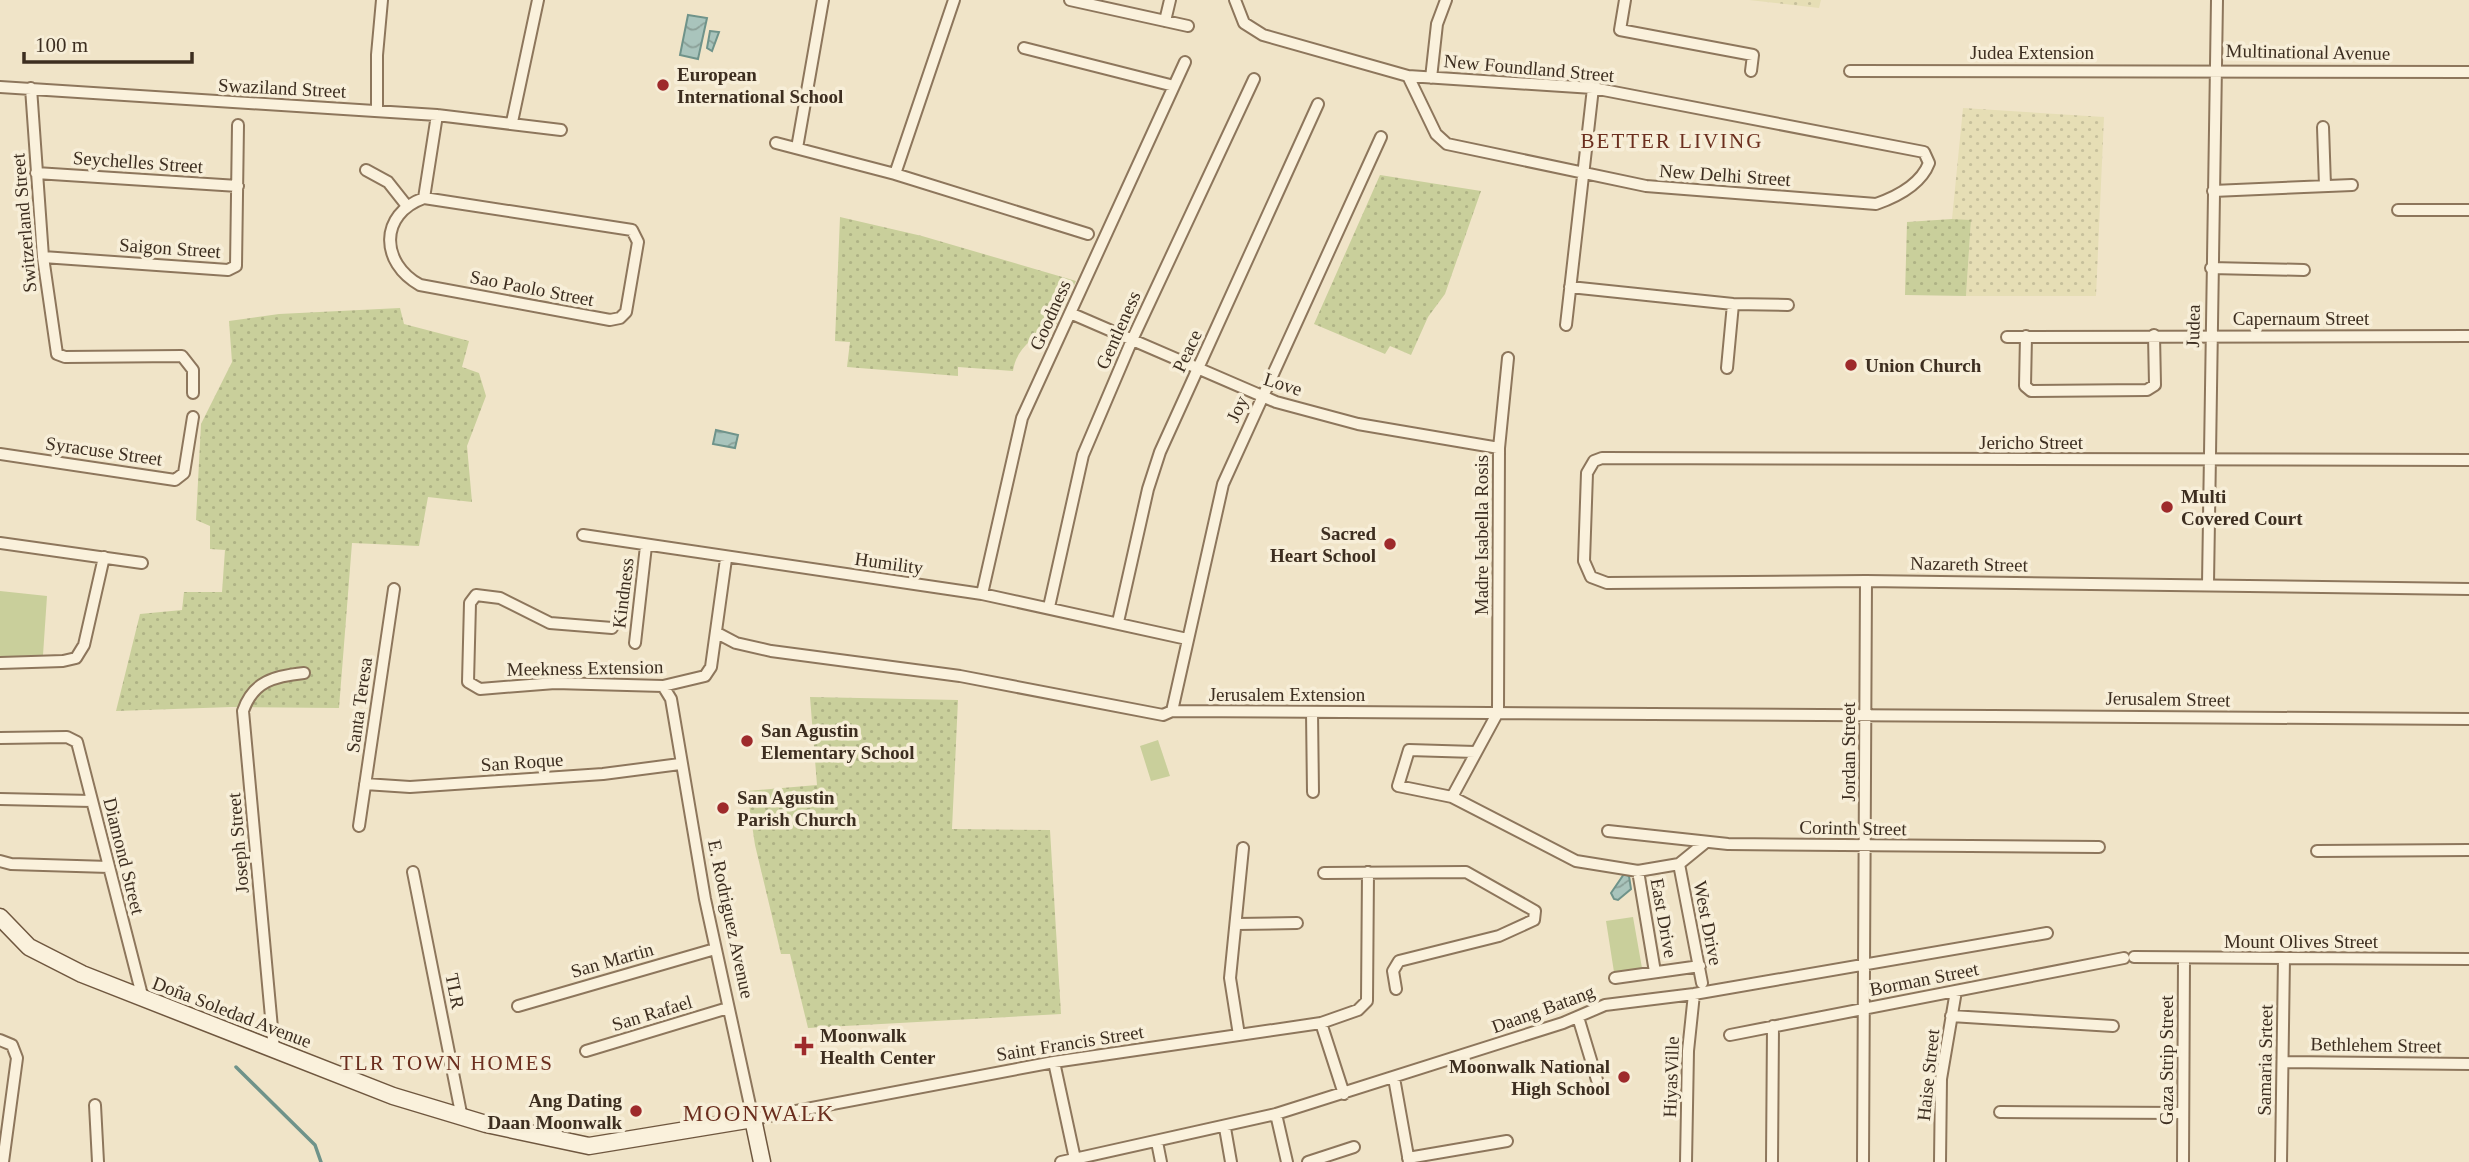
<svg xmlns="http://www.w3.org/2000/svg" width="2469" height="1162" font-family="'Times New Roman',serif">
  <defs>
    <pattern id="farmland-dots" width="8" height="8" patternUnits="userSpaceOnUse" patternTransform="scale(1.75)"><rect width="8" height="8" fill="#e6deb5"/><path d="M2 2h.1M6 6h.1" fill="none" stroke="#c6bf9b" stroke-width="1.8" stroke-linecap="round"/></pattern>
    <pattern id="grass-dots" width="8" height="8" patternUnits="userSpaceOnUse" patternTransform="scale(1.75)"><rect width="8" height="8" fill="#c9cf9b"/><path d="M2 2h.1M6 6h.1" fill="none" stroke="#aeb285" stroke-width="1.8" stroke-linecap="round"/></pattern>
    <pattern id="water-waves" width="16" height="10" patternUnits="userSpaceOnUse" patternTransform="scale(1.75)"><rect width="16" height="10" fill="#a9c4bc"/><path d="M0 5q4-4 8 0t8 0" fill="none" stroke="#8ba098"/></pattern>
  </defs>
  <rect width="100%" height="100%" fill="#f0e4c8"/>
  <!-- farmland -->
  <path fill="url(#farmland-dots)" d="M1749,0H1821L1819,8Z
    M1963,108L2104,117L2096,296H1966L1971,221L1952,219Z"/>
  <!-- grass -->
  <path fill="url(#grass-dots)" d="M1380,175L1481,191L1445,294L1428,317L1411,355L1390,346L1385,354L1314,324Z
    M840,217L922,236L1076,281L1055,327C1034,335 1016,349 1013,371L958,367V376L847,367L850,342L835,341Z
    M1952,219L1971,220L1966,296L1905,295L1907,222Z
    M400,308L404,324L469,341L462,367L479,373L486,396L467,446L472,502L428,497L419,546L352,543L339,708L232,707L116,711L140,614L182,610L184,592H222L225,550L210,549V526L196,520L201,424L232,362L229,321L279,314Z
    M810,697L958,700L952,829L1050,830L1061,1014L808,1028L790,954H781L755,845L747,791L817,785Z"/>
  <!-- park -->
  <path fill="#c9cf9b" d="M0,591L47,596L43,655L0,657Z
    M1158,740L1170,776L1151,781L1140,746Z
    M1633,917L1642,968L1614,972L1606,921Z"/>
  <!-- water -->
  <path fill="url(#water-waves)" stroke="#6f938a" stroke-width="2" d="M688,15L707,18L698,59L680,55Z
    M710,31L719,32L712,51L707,48Z
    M716,430L738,435L735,448L713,444Z
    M1624,874L1629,876L1631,889L1618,900L1614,899L1611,893Z"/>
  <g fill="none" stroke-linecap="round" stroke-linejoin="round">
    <!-- stream -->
    <path stroke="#6f938a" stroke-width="3.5" d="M236,1067L315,1145L321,1162"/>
    <!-- street casing -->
    <g stroke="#8d765c" stroke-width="14">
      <path id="street" d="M1070,0L1188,26
        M1235,0L1244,23L1263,35L1408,76L1593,88L1924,152L1929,163C1921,184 1896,197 1876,204L1646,186L1447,144L1436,134L1408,76
        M1625,0L1620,30L1753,55L1751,71
        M1165,21L1170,0
        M1024,48L1174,86
        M1850,71L2469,72
        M1431,78L1437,24L1446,0
        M0,87L437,115L561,130
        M31,88L43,257L57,354L65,357L182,356L193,370V393
        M377,111V55L382,0
        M512,122L538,0
        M2323,127L2325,186
        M776,143L895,174L1088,234
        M797,148L823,0
        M366,170L388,182L407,206
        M36,173L238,186
        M895,174L954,0
        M2213,191L2352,185
        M424,198L632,230L638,242L626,312L620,318L610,320L420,285C380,263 379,214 424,198Z
        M424,198L437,115
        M2398,210H2469
        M43,257L228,270L236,266L238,125
        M2211,268L2304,270
        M1570,287L1733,304L1788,305
        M1070,313L1276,402L1358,424L1499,448
        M1566,325L1593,88
        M2026,336L2025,386L2031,391L2147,390L2155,385L2154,335
        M2007,337L2469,336
        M1727,368L1733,304
        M0,454L175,480L184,473L193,417
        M2469,460L1602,458L1594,461L1587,473L1584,561L1591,577L1607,583L1866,581L2469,589
        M583,535L982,594L1187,639
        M0,543L142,563
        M2208,584L2217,0
        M982,594L1022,418L1185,62
        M1049,607L1083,455L1132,340L1254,79
        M1118,622L1148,489L1160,452L1318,104
        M612,628L550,623L500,598L476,595L470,603L468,682L480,689L555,683L663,686L705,676L711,667L726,559
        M717,633L736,643L771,651L960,676L1163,715L1172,711L2469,719
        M635,643L646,546
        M0,663L63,661L76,658L84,645L104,557
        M663,686L671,699L705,899L753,1119L1054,1062L1321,1023L1358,1010L1367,1001L1368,872
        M1172,711L1223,484L1381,137
        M1312,712L1313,792
        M0,738L67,737L77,742L143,999
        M1475,752L1409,750L1398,786L1452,797L1576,861L1638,871L1679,864
        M365,784L410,787L603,774L680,764
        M1452,797L1498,712L1499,448L1508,358
        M0,799L92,801
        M359,826L394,589
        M1608,831L1728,844L2099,847
        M2317,851L2469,850
        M0,861L11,864L109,867
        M1679,864L1702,983
        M1679,864L1706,842
        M1638,871L1655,972
        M413,872L462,1118
        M1324,873L1466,872L1535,911L1534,920L1499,936L1399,961L1393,971L1396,989
        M1237,924L1297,923
        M2134,957L2469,959
        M1615,978L1700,966
        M518,1006L715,949
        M1951,1016L2113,1026
        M1578,1017L1597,1080
        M1321,1023L1344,1094
        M1239,1035L1230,978L1243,848
        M1730,1035L2124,958
        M0,1040L12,1045L17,1058L3,1162
        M274,1050L243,711C253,681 275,676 304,673
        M586,1051L728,1008
        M1054,1062L1075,1159
        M2283,1062L2469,1064
        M1394,1078L1409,1162
        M95,1105L98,1162
        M2000,1112L2183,1113
        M1276,1114L1287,1162
        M1225,1128L1231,1162
        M1157,1142L1161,1162
        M1408,1158L1507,1141
        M1061,1162L1276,1114L1563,1023L1605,1005L1694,994L2047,933
        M1308,1162L1354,1147
        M1686,1162L1688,1051L1694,994
        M1772,1162L1773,1026
        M1863,1162L1866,581
        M1940,1162L1941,1079L1956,991
        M2183,1162L2184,958
        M2281,1162L2284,958"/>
    </g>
    <!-- secondary casing -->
    <g stroke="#6f573f" stroke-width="19">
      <path id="secondary" d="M0,917L29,947L82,974L393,1096L486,1124L589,1146L753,1119L762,1162"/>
    </g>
    <!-- street -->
    <use href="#street" stroke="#faf1dc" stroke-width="10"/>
    <!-- secondary -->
    <use href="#secondary" stroke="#faf1dc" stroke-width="16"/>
  </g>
  <!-- markers -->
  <g fill="#9e2a2b" stroke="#f7eed8" stroke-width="2.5">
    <circle cx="663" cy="85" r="7"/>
    <circle cx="1851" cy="365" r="7"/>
    <circle cx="2167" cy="507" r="7"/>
    <circle cx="1390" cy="544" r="7"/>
    <circle cx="747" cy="741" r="7"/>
    <circle cx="723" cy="808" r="7"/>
    <path d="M800.5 1035.5h7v7h7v7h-7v7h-7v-7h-7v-7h7z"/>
    <circle cx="1624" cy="1077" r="7"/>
    <circle cx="636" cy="1111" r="7"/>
  </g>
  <g text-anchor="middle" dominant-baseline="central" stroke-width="7" stroke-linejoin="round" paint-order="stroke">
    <!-- street labels -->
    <g font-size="19" fill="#3d2e20" stroke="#f7eed8">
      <text x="2032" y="52">Judea Extension</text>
      <text transform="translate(2308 52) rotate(1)">Multinational Avenue</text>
      <text transform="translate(1529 68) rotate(5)">New Foundland Street</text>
      <text transform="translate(282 88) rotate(3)">Swaziland Street</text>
      <text transform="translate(138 162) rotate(4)">Seychelles Street</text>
      <text transform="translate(1725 175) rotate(4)">New Delhi Street</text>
      <text transform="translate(24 223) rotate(-95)">Switzerland Street</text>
      <text transform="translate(170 248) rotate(4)">Saigon Street</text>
      <text transform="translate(532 288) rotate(11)">Sao Paolo Street</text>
      <text transform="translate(1050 315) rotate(-66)">Goodness</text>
      <text x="2301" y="318">Capernaum Street</text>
      <text transform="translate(2193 326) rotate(-89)">Judea</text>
      <text transform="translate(1118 330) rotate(-66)">Gentleness</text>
      <text transform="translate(1187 351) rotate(-65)">Peace</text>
      <text transform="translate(1283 384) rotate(18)">Love</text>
      <text transform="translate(1237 409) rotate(-66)">Joy</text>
      <text x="2031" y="442">Jericho Street</text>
      <text transform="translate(104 451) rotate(8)">Syracuse Street</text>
      <text transform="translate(1481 535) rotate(-90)">Madre Isabella Rosis</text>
      <text transform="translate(889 563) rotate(8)">Humility</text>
      <text transform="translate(1969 564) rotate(1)">Nazareth Street</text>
      <text transform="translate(623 593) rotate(-83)">Kindness</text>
      <text transform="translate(585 668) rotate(-1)">Meekness Extension</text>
      <text x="1287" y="694">Jerusalem Extension</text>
      <text transform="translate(2168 699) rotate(1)">Jerusalem Street</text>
      <text transform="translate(359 705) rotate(-82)">Santa Teresa</text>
      <text transform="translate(1848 752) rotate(-90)">Jordan Street</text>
      <text transform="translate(522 762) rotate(-4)">San Roque</text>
      <text transform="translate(1853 828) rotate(1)">Corinth Street</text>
      <text transform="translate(238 843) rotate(-95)">Joseph Street</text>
      <text transform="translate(124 856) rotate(76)">Diamond Street</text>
      <text transform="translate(1664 918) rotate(80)">East Drive</text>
      <text transform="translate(731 919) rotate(78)">E. Rodriguez Avenue</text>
      <text transform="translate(1708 923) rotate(79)">West Drive</text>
      <text x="2301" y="941">Mount Olives Street</text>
      <text transform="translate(612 960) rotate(-16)">San Martin</text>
      <text transform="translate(1924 979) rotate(-11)">Borman Street</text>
      <text transform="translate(455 991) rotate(79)">TLR</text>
      <text transform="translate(1543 1009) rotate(-20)">Daang Batang</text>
      <text transform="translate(232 1012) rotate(21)">Doña Soledad Avenue</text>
      <text transform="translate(652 1013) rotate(-17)">San Rafael</text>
      <text transform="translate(1070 1043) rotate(-9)">Saint Francis Street</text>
      <text transform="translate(2376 1045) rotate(1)">Bethlehem Street</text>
      <text transform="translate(2166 1060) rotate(-90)">Gaza Strip Street</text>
      <text transform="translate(2265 1060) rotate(-89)">Samaria Srteet</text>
      <text transform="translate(1928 1075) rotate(-84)">Haise Street</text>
      <text transform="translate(1671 1077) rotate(-88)">HiyasVille</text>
    </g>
    <!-- poi labels -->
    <g font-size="19" font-weight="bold" fill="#3d2e20" stroke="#f7eed8" text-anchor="start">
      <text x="677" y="74">European<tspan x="677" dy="22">International School</tspan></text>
      <text x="1865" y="365">Union Church</text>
      <text x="2181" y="496">Multi<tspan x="2181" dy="22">Covered Court</tspan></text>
      <text x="1376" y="533" text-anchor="end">Sacred<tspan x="1376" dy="22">Heart School</tspan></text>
      <text x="761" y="730">San Agustin<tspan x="761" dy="22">Elementary School</tspan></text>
      <text x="737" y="797">San Agustin<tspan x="737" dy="22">Parish Church</tspan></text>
      <text x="820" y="1035">Moonwalk<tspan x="820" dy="22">Health Center</tspan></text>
      <text x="1610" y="1066" text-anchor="end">Moonwalk National<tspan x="1610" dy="22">High School</tspan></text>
      <text x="622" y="1100" text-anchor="end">Ang Dating<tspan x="622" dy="22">Daan Moonwalk</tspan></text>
    </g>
    <!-- neighbourhood labels -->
    <g font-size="21" letter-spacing="2" fill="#6b2e1e" stroke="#f7eed8">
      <text x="1672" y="141">BETTER LIVING</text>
      <text x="447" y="1063">TLR TOWN HOMES</text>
    </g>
    <!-- quarter labels -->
    <g font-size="23" letter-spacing="2" fill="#6b2e1e" stroke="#f7eed8">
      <text x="759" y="1113">MOONWALK</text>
    </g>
  </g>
  <!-- scale -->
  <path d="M24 52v10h168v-10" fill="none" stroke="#3d2e20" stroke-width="3.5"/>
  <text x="35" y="52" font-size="21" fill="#3d2e20" stroke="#f7eed8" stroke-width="5" paint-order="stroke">100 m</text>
</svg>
